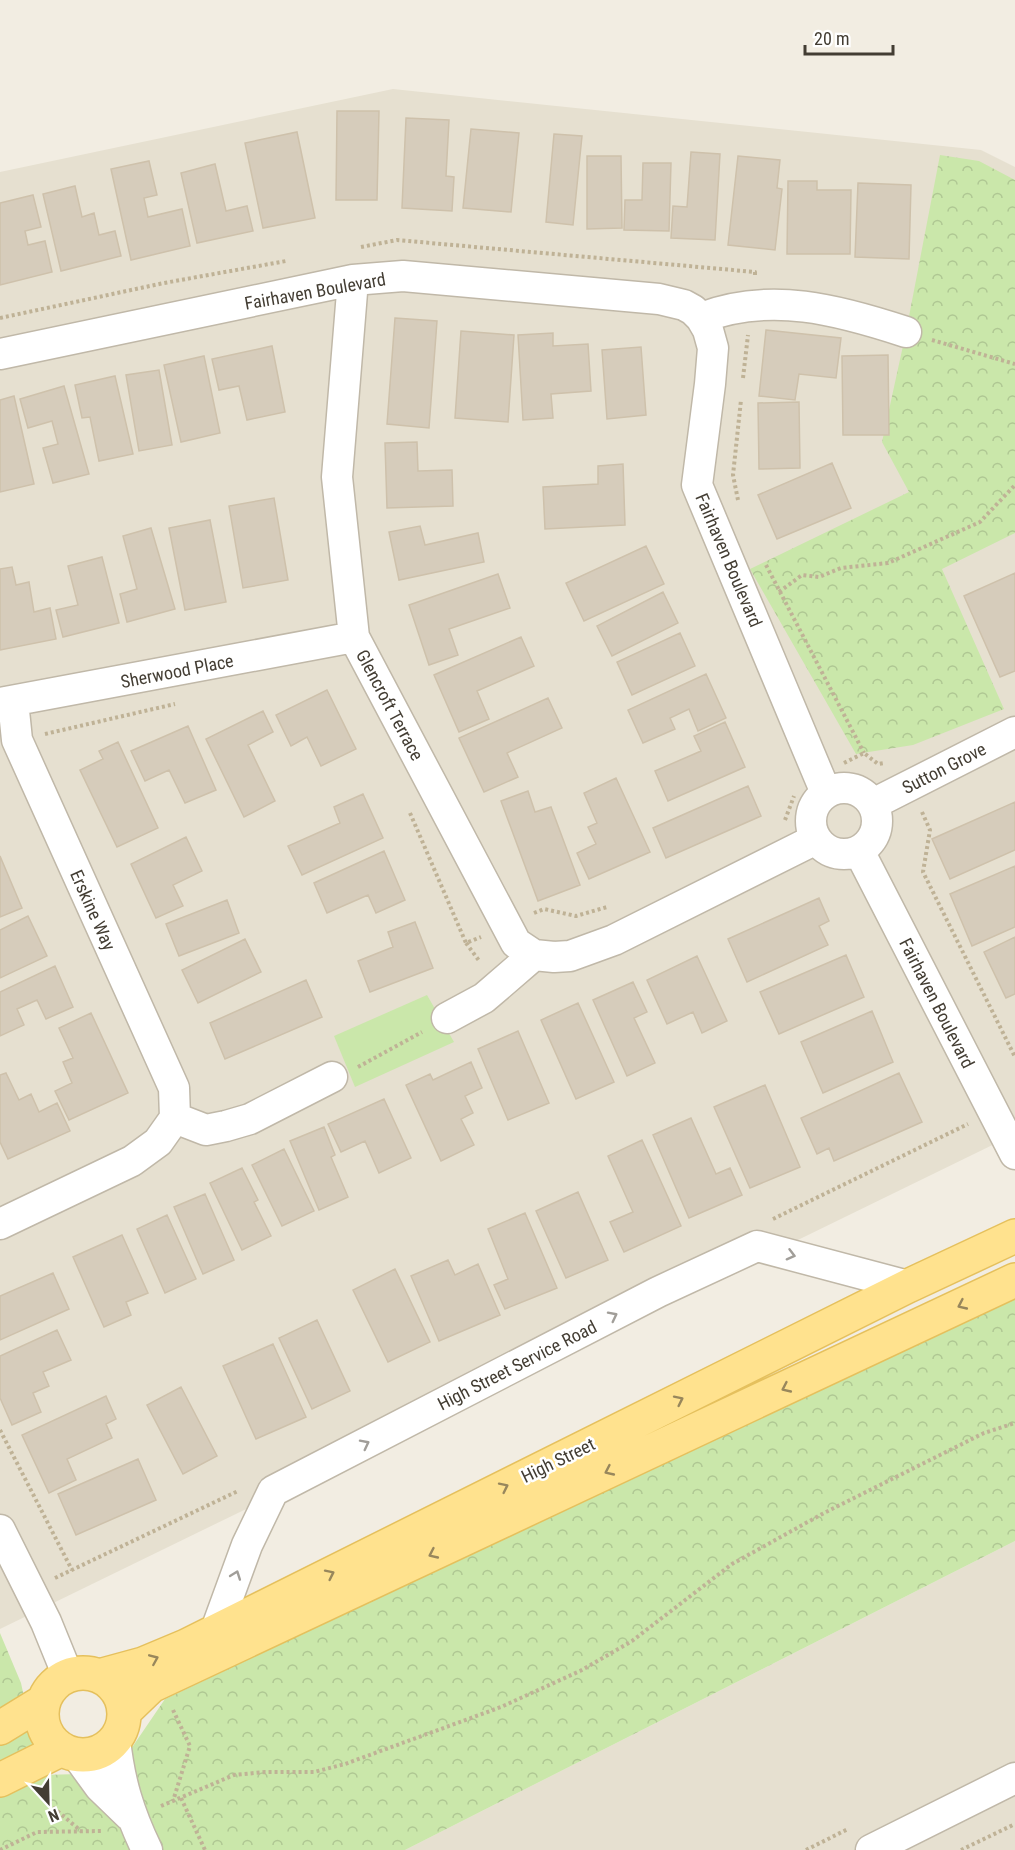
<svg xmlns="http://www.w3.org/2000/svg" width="1015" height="1850" font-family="'Roboto Condensed',sans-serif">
  <defs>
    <pattern id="forest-crowns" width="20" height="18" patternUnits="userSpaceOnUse" patternTransform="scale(1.5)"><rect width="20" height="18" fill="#cae7aa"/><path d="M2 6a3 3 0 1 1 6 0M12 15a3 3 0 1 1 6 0" fill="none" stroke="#afc793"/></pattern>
  </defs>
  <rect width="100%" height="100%" fill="#f2ede2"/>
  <!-- residential -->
  <path fill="#e6e0d0" d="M393,89L981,150L1015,167V1134L0,1629V172Z
    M1015,1541V1850H405Z"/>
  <!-- green -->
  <path fill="#cae7aa" d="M427,995L454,1042L355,1087L334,1036Z"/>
  <!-- forest -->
  <path fill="url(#forest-crowns)" d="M940,155L979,161L1015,180V533L942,569L1004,709L913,745L856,754L750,569L909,492L882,442L906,332Z
    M1015,1294V1541L405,1850H0V1633L21,1683L41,1775L80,1774L133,1746L165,1699Z"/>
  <!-- building -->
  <path fill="#d6ccbb" stroke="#cec1ab" stroke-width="1.5" d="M337,111H379L377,200H336Z
    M406,118L449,120L446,176L454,177L452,211L402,208Z
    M471,129L519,133L511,212L463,208Z
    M297,132L315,218L263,228L245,143Z
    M554,134L582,136L573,225L546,222Z
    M691,152L720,154L715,240L671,238L673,206L687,207Z
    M587,156H621L622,228L587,229Z
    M738,156L780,160L777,188L782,189L775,250L728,245Z
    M149,161L157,195L144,198L148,217L182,209L190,246L131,260L111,169Z
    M643,163H671L669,231L624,230L625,200H642Z
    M215,164L226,211L247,206L253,231L197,243L181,173Z
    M788,181H817V190H851L850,254H787Z
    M858,183L911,185L909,259L855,257Z
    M75,186L82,217L94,213L99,235L115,231L121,256L61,271L43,194Z
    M33,195L41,227L25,231L28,245L45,241L52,272L0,285V203Z
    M395,318L437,321L429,428L387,424Z
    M766,330L841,338L836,378L799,374L795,400L759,396Z
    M461,331L514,335L508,422L455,418Z
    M553,333V346L588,344L591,391L551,394L553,418L523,420L518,335Z
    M272,346L285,412L247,420L239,386L219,390L212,359Z
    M641,347L646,415L607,419L602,350Z
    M888,355L889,435H843L842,356Z
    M204,356L220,433L181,442L164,365Z
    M159,370L172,445L139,451L126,375Z
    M115,376L133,454L99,461L90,417L82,418L75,385Z
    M64,386L89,474L53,483L43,448L58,444L52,421L28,428L20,399Z
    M14,396L34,484L0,492V400Z
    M799,402L800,468L759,469L758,403Z
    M417,442L418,471L452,470L453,506L387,508L385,443Z
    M832,463L851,508L777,539L758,495Z
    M623,464L625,525L545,529L543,487L598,484V466Z
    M274,498L288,580L243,588L229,506Z
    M210,520L226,602L185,610L169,528Z
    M420,526L425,545L478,533L484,562L399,580L389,532Z
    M151,528L175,609L127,622L120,594L137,589L123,536Z
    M646,546L664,584L584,621L566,583Z
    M102,557L119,623L63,637L56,610L78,605L68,566Z
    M12,567L16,585L29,582L34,612L50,608L56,639L0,650V569Z
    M1015,573V671L1000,677L964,596Z
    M498,574L510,608L449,629L458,655L429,665L409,605Z
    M663,592L678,623L612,656L597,626Z
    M680,633L695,666L632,695L617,662Z
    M521,637L534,666L477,691L489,719L459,732L434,675Z
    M706,674L726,718L698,731L689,709L670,718L675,729L643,743L628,710Z
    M327,690L356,749L321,766L307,737L291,746L276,715Z
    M548,698L562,728L507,753L518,777L484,792L459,738Z
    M263,711L273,732L248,745L275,801L244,817L206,739Z
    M725,722L745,767L668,801L655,771L701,751L694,736Z
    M188,726L216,790L185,803L169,770L145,781L131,751Z
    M118,742L158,828L117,847L80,770L103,759L99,751Z
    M616,778L650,852L589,879L577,853L596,844L588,827L597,823L584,793Z
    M748,786L761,816L666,858L653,828Z
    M528,791L535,812L551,807L580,885L538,901L501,801Z
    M363,794L383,838L302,875L288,846L340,823L334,807Z
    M1015,802V850L950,879L932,839Z
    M186,837L202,871L173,885L183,906L156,918L131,864Z
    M384,851L405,900L376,913L368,895L327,913L314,883Z
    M0,856L22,908L0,917Z
    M1015,866V927L972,946L950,894Z
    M819,898L829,921L819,926L828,945L747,982L728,939Z
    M227,900L239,933L179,956L166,924Z
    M28,916L47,956L0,978V930Z
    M415,922L433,968L370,992L358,961L393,947L388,932Z
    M1015,937V994L1006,998L984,952Z
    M245,939L261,972L198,1003L182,970Z
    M846,955L864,997L779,1034L760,992Z
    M697,956L727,1021L702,1033L693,1012L667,1024L647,980Z
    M55,966L73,1007L46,1019L37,1000L17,1009L24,1025L0,1036V992Z
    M306,980L322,1017L225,1059L210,1023Z
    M633,982L647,1012L634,1018L655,1063L627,1076L593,1000Z
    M578,1003L614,1082L576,1099L541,1020Z
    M872,1011L893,1062L823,1093L801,1042Z
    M91,1013L128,1093L69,1120L55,1091L72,1083L63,1062L73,1058L59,1028Z
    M518,1031L549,1103L508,1120L478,1049Z
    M471,1062L482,1088L465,1096L473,1113L461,1119L474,1145L441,1161L406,1085L430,1074L433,1080Z
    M6,1073L19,1100L31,1094L39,1112L57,1103L70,1131L8,1159L0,1142V1075Z
    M899,1073L922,1122L834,1161L829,1148L817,1154L801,1118Z
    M765,1085L800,1167L750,1188L714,1107Z
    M384,1099L411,1158L379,1173L365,1141L341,1152L328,1124Z
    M691,1118L716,1174L730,1168L742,1195L689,1218L653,1135Z
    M324,1127L335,1155L331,1157L348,1197L319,1210L290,1141Z
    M642,1140L681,1226L624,1252L610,1222L633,1212L608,1156Z
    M284,1149L314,1211L282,1226L252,1165Z
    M242,1168L258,1200L254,1202L271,1236L242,1250L210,1183Z
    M578,1192L608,1260L566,1278L536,1211Z
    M205,1194L234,1260L203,1274L174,1207Z
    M525,1213L557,1288L505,1309L494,1285L508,1279L488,1229Z
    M167,1215L196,1279L165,1293L137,1229Z
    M122,1235L148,1293L126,1302L131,1315L104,1327L73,1257Z
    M448,1260L455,1275L478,1264L500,1315L439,1341L411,1276Z
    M395,1269L430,1342L388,1362L353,1290Z
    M53,1273L69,1309L0,1340V1296Z
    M317,1320L350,1391L312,1409L279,1338Z
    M57,1330L71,1360L43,1372L49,1386L33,1393L41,1412L12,1425L0,1398V1356Z
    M273,1344L306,1417L256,1439L223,1366Z
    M181,1387L217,1456L183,1474L147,1405Z
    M106,1396L116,1419L106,1424L112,1438L67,1459L76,1480L49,1493L22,1435Z
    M138,1459L156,1500L76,1535L58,1494Z"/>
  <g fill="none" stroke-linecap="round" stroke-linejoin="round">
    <!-- minor casing -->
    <g stroke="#c0b8a8" stroke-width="33">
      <path id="minor" d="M353,280L337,477L354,637L516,943L534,955L554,957L570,956L614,940L816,839
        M701,318C770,291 839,310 906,332
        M0,354L353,280L403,276L659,299L684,305L693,310L701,318L708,330L713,348L710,384L697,485L826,793
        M0,703L354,637
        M811 821a33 33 0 1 1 66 0a33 33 0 1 1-66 0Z
        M873,804L1015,732
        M859,851L1015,1154
        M447,1018L484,998L534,955
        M175,1118L206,1130L226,1126L250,1119L332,1077
        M0,1224L132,1161L158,1142L175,1118L174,1088L17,740L13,701
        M0,1530L46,1622L68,1676
        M216,1630L247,1545L273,1491L658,1292L757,1246L908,1286
        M115,1739C119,1780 129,1813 147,1850
        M76,1754L100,1787L130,1816
        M871,1850L1015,1778"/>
    </g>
    <!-- major casing -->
    <g stroke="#e5c05d" stroke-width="36">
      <path id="major" d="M42 1714a41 41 0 1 1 82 0a41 41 0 1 1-82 0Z
        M99,1676L143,1664L186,1646L908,1286L1015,1236
        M124,1712L151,1686L1015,1280
        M0,1728L44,1701
        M0,1780L62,1749"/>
    </g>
    <!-- path -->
    <path stroke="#bfb296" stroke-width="4" stroke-dasharray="3 3" stroke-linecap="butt" d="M361,247L397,240L755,272V277
      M0,318L164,283L286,261
      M932,340L1015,364
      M743,378L748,335
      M738,500L733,475L741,400
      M766,565L864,753
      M779,592L802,575L819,577L841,568L888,563L980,522L1015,485
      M45,734L175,704
      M844,763L864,753L878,764L884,763
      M922,812L930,830L923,872L1015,1057
      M410,813L466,943L481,937
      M785,820L794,796
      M534,913L544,909L576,916L607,907
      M466,943L480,962
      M358,1067L422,1032
      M773,1219L968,1124
      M0,1430L72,1570
      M55,1578L238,1491
      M173,1710L190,1746L173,1801
      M44,1792L49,1804L81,1831
      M181,1798L205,1850
      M161,1806L234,1775L265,1772H314L345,1764L501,1707L580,1671L632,1641L732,1564L824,1513L984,1433L1015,1423
      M0,1850L37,1832L102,1831
      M806,1850L848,1829
      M961,1850L1015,1824"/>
    <!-- minor -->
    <use href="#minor" stroke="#fff" stroke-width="30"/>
    <!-- major -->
    <use href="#major" stroke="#ffe28e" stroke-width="33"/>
  </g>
  <!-- one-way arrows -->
  <defs><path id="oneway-chevron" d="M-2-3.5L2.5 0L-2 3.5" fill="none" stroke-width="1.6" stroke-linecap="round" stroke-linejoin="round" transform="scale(1.5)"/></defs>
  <g stroke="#a19e99">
    <use href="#oneway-chevron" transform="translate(791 1255) rotate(15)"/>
    <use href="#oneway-chevron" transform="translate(613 1316) rotate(-27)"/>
    <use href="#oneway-chevron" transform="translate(365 1444) rotate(-27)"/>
    <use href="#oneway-chevron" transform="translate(236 1575) rotate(-70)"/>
  </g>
  <g stroke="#98875c">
    <use href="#oneway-chevron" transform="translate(962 1305) rotate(155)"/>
    <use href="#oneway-chevron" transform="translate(786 1388) rotate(155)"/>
    <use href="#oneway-chevron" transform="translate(679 1400) rotate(-26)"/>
    <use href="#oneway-chevron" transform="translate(609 1471) rotate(155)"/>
    <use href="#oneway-chevron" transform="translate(504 1487) rotate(-26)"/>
    <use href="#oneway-chevron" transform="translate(433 1554) rotate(155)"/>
    <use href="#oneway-chevron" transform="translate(330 1574) rotate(-26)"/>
    <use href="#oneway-chevron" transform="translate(154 1659) rotate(-23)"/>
  </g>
  <g text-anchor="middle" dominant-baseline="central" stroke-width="5" stroke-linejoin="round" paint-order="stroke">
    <!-- street labels -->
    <g font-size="18" fill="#433d33" stroke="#fff">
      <text transform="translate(315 291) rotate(-10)">Fairhaven Boulevard</text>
      <text transform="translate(729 560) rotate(67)">Fairhaven Boulevard</text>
      <text transform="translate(177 671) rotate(-11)">Sherwood Place</text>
      <text transform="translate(390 705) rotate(62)">Glencroft Terrace</text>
      <text transform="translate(944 768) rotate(-27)">Sutton Grove</text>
      <text transform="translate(93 910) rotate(66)">Erskine Way</text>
      <text transform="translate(937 1003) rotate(63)">Fairhaven Boulevard</text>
      <text transform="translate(517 1365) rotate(-27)">High Street Service Road</text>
      <text transform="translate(558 1460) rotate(-26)">High Street</text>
    </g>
  </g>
  <!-- north arrow -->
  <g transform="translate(48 1802) rotate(158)" stroke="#ffffff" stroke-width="4.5" paint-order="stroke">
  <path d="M0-4.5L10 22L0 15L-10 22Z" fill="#433d33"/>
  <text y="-9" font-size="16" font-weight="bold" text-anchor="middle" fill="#433d33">N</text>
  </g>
  <!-- scale -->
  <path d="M805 45v9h88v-9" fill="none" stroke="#433d33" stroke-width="3"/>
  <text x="814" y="45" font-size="18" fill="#433d33" stroke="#ffffff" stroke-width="4.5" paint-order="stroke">20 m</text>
</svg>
